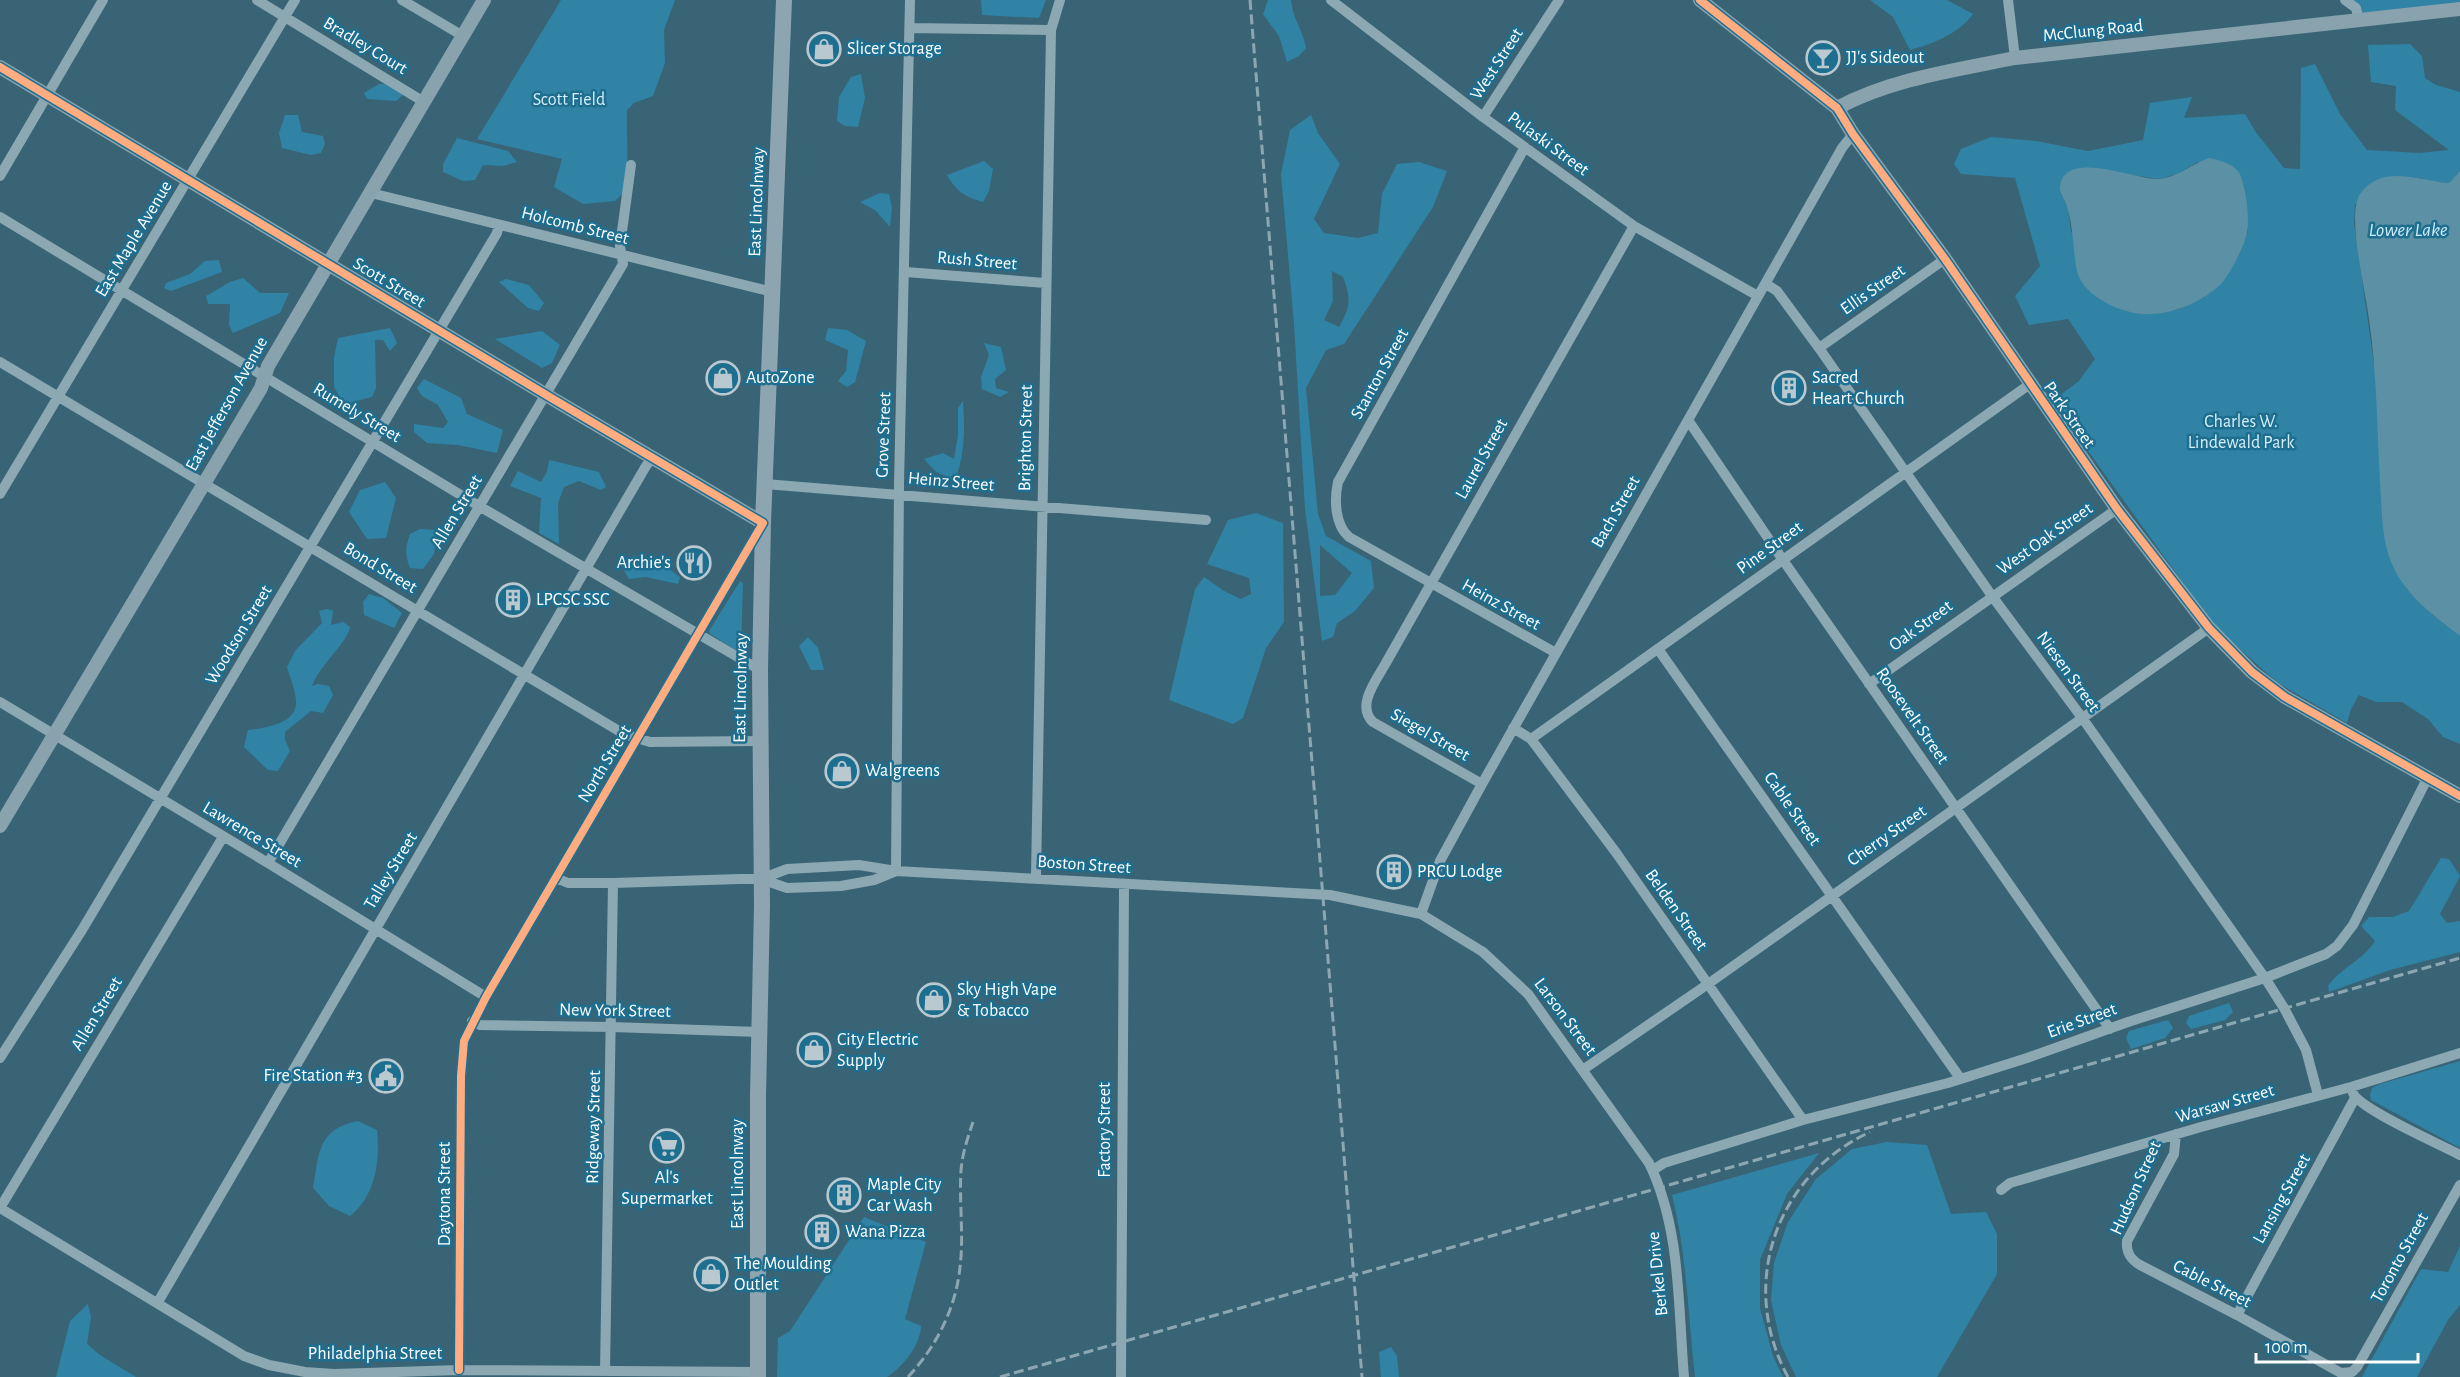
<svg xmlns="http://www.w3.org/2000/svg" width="2460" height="1377" font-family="'Alegreya Sans',sans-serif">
  <rect width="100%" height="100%" fill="#386476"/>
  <!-- green -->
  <path fill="#3083a5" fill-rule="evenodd" d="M561,0H675L664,30L665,63L653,96L634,103L627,110C626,128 630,177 624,191C623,194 618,198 615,201L583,204L554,187L562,159L477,139Z
    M981,0H1046L1039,18L982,15Z
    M1268,0H1291C1293,20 1303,30 1306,48L1299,56L1287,62L1279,36L1263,14Z
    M1870,0H1947L1973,14C1959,34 1932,44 1910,50L1893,17Z
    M2352,0H2460V2L2364,14Z
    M2410,44L2422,56L2425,78L2436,85L2460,92V171L2449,183L2429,182L2421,178L2355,204L2354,224L2406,588L2434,616L2460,636V744L2443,737L2428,719L2402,702H2376L2359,695L2351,709L2347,723L2278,683L2214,626L2052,401L2079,381L2095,359L2068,319L2029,325L2015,296L2040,266L2015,178L1961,174L1954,164L1961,149L1991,137L2036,141L2088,151L2143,140L2150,103L2192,97L2184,118L2245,114L2255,131L2284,168L2300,169L2301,68L2315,64L2340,114L2367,150L2420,153L2449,150L2395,110L2396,86L2371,82L2368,45ZM2198,162L2244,185L2248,232L2205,297L2179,309L2149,314L2071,232L2068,209L2061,194L2131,175L2159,179L2177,174Z
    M861,74L865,98L858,127L845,126L837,121L839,97L851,77Z
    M379,84H386L403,95L396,101L367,99L364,93Z
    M285,115H298L302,132L323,136L325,144L321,153L311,155L282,148L279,133Z
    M1311,115L1318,133L1340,164L1314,219L1324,233L1358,238L1378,233L1382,194L1397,164L1419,162L1447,171L1433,207L1344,344L1326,350L1306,388L1318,514L1326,536L1371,561L1374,588L1355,611L1337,623L1333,637L1322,641L1305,509L1294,324L1281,174L1290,130ZM1332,271L1343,277C1351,299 1351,306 1339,327L1324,320L1333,301ZM1320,545L1352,573L1335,595L1320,596Z
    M457,138L508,151L517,162L503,166L483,165L475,180L463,181L443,172V164Z
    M984,161L993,169L989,191L983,202C965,197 956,191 947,175Z
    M880,193L889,194L892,208L890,227L876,211L860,202Z
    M219,260L222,272L171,291L164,288L166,283L190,274L205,261Z
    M243,278L260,293H289L280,313L233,333L229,325L230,304H208L206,296L230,282Z
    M506,279L529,285L544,303L539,311L528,308L499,282Z
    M390,328L397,343L390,351L383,340H375L376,388L372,397L344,404L334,387V357L338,338Z
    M828,328L847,330L866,341L855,382L847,387L838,381L846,371L848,350L825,340Z
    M542,331L560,345L552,363L542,368L495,339Z
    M984,343L1001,347L1006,370L995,379L996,388L1009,392L1000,397L982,389L981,377L989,355Z
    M424,379L461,398L467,414L503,430L497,453L458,445L427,443L414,432V424L443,428L448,422L438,405L422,396L417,388Z
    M963,401C965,428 965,455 955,480L936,472L924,459L943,453L954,459L958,435V408Z
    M549,460L599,472L606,487L601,490L579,481L564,487L558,503L559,544L539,533L541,498L510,486L518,471L541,482L547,472Z
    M385,482L396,498L386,538L367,539L349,512L360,490Z
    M1256,513L1283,523L1284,622L1266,648L1243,718L1233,724L1169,700L1195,589L1204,577L1224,591L1241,599L1251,594L1249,578L1207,564L1228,520Z
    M420,529L437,530L434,554L423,569L410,568C405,555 405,548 410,534Z
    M633,556L666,567L680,577L678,584L646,577L629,579L624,571Z
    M740,581L743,583L741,649L736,650L710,634L709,631Z
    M369,594L383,598L402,613L394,628L364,615L363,602Z
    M327,609L333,611L331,625L343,622L350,627C348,642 319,666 312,686L318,684L329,686L333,695L323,713L311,711L285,732V740L290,751L278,771L268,770L244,747L248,730C266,728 298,724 296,700C295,689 290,677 287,667L295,651L322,623L319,611Z
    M808,637L818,648L824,670H811L799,646Z
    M2441,858L2449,859L2460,876L2440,914L2447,923L2460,921V952L2390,970L2329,992L2328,986C2341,968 2363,960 2375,941L2361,926L2369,917H2393L2409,911Z
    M2229,1003L2233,1012L2225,1020L2191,1029L2186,1023L2189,1016Z
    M2168,1020L2173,1028L2165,1038L2131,1049L2126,1038L2129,1031Z
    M2460,1061V1148L2371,1100L2370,1095L2372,1088L2380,1084Z
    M358,1121L377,1130C380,1161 376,1195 350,1216L329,1206L313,1188C319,1154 317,1129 358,1121Z
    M1887,1142L1927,1145L1951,1214L1986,1212L1997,1234V1274L1937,1377H1796L1781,1345L1771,1300L1774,1263L1788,1222L1816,1179L1852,1149Z
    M1819,1153L1787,1194L1760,1260V1308L1773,1356L1783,1377H1695C1688,1316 1687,1254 1672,1195Z
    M864,1217L926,1242L905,1319L921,1326C921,1344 902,1368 887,1377H777L778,1338L790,1331Z
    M2460,1246V1305L2448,1320L2417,1377H2362L2421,1269L2448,1272Z
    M88,1304L91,1317L87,1344L100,1355L136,1377H56L70,1321Z
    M1391,1347L1397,1356L1399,1377H1381L1379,1352Z"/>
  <!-- water -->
  <path fill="#5b90a5" d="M2209,158C2219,160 2231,163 2238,171C2246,182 2250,220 2247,233C2244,247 2229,276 2220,285C2200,304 2168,316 2141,314C2116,311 2079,294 2076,266C2073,247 2073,225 2067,207C2065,200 2059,193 2060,186C2066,148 2137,181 2159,179C2178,177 2192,164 2209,158Z
    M2460,171V636C2434,616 2405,595 2392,564C2381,539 2382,509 2380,483C2377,429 2377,373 2369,319C2366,292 2346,215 2360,194C2382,163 2419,181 2449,183Z"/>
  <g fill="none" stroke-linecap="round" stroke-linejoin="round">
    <!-- street -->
    <path stroke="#8ca8b2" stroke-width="10" d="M257,0L424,102
      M402,0L463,36
      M1331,0L1483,117L1634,226L1758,296
      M2008,0L2015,58
      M2345,0L2356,8L2359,20
      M910,28L1051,30
      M1483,117L1559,0
      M1525,147L1338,482C1334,500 1335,525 1349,537L1556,653
      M0,176L103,0
      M371,193L773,292
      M0,217L479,506L760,670
      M906,272L1045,283
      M1766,284L1777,291L1819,348L1992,596L2083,719L2265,978L2284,1008L2306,1050L2318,1095
      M1819,348L1945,259
      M0,362L624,734L650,742L759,741
      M1688,420L1783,560L2110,1029
      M765,484L1206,520
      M0,494L295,0
      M1658,649L1960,1078
      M1869,684L2117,509
      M0,702L268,863L486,997
      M1513,728L1531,739L1617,854L1803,1120
      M1531,739L2030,384
      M1482,784L1373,722C1355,705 1378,678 1387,661L1634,226
      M268,863L623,264L620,246L631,165
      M896,871L899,484L910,0
      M1036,877L1051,30L1060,0
      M556,878L568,883H613L740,879H761L787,869L859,865L896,871L1330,895L1421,914L1483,952L1528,994L1649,1163C1681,1228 1678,1306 1684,1377
      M761,879L787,888L841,886L874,880L896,871
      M1421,914L1440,861L1482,784L1842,148L1853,134
      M472,1021L480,1025L612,1027L759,1032
      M0,1058L82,930L497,233L499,225
      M1584,1069L1708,984L2209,628
      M2353,1093C2359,1109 2440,1144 2460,1155
      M2176,1134L2174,1154L2127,1241C2126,1252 2130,1259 2140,1265L2237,1315L2341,1373L2352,1372L2357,1367L2460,1185
      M1653,1170L1664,1163L1803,1120L1948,1083L2027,1058L2128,1022L2265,978L2326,954L2337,946L2353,925L2427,779
      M2001,1190L2010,1183L2201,1127L2351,1087L2460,1053
      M0,1208L244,1356L269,1365L305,1372L334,1374L459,1370L758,1372
      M0,1208L223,837
      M158,1302L646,466L653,457
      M2237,1315L2355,1098
      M459,1370L461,1076L464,1041L486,997L761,526
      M605,1371L613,883
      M1121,1377L1124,884"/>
    <!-- secondary -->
    <path stroke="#88a3ae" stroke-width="14" d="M1700,0L1837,108L1853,134L1945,259L2117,509L2209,628L2252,672L2285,697L2460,796
      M0,67L553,399L763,523
      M1837,108C1891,79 1956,70 2015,58L2460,9
      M0,826L261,388L268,366L484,0"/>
    <!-- primary -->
    <path stroke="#8ca5b1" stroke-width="16" d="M758,1377V1096L762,906L760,670L763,523L784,0"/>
    <!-- rail -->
    <path stroke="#8ca7b2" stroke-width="3" stroke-dasharray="10 4.5" stroke-linecap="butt" d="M1250,0L1362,1377
      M908,1377C936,1347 956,1308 960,1267C964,1235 959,1203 961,1171C962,1154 968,1137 973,1122
      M1000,1377L2460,958
      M1788,1377C1738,1285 1775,1176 1870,1132"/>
    <!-- cycleway casing -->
    <g stroke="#1e6e90" stroke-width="11">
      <path id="cycleway" d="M1700,0L1837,108L1853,134L1945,259L2117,509L2209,628L2252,672L2285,697L2460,796
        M0,67L553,399L763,523L486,997L464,1041L461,1076L459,1370"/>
    </g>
    <!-- cycleway -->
    <use href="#cycleway" stroke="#ffac80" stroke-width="8"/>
  </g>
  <!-- icons -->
  <defs>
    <g id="shop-ring" transform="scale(1.725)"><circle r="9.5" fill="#1e6e90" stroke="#b9c9cf" stroke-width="1.5"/><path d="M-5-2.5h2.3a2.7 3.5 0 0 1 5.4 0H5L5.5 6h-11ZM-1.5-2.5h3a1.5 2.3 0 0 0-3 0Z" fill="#b9c9cf"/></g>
    <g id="bar-ring" transform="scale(1.725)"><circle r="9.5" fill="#1e6e90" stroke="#b9c9cf" stroke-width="1.5"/><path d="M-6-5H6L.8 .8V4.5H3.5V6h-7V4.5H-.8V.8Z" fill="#b9c9cf"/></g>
    <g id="building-ring" transform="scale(1.725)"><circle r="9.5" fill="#1e6e90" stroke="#b9c9cf" stroke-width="1.5"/><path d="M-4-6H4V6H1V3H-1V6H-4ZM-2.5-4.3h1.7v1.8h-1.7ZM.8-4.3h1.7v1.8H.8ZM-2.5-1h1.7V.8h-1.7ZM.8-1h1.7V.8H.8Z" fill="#b9c9cf"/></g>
    <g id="restaurant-ring" transform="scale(1.725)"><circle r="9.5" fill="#1e6e90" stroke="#b9c9cf" stroke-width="1.5"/><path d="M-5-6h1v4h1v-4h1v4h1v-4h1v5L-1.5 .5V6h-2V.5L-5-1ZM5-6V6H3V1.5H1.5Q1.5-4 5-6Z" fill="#b9c9cf"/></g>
    <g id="civic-ring" transform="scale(1.725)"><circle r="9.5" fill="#1e6e90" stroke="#b9c9cf" stroke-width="1.5"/><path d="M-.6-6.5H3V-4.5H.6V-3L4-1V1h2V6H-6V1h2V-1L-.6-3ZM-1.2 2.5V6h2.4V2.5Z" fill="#b9c9cf"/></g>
    <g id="supermarket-ring" transform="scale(1.725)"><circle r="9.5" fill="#1e6e90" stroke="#b9c9cf" stroke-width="1.5"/><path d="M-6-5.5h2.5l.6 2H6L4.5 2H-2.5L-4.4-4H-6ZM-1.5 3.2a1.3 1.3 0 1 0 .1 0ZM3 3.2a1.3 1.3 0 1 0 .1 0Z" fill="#b9c9cf"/></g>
  </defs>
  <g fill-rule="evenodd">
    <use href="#shop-ring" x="824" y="49"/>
    <use href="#bar-ring" x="1823" y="58"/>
    <use href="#shop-ring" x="723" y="378"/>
    <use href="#building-ring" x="1789" y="388"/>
    <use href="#restaurant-ring" x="694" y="563"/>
    <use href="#building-ring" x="513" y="600"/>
    <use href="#shop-ring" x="842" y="771"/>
    <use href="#building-ring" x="1394" y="872"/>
    <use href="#shop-ring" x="934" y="1000"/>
    <use href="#shop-ring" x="814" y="1050"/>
    <use href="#civic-ring" x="386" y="1076"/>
    <use href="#supermarket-ring" x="667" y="1146"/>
    <use href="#building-ring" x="844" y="1195"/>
    <use href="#building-ring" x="822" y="1232"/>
    <use href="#shop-ring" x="711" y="1274"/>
  </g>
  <g text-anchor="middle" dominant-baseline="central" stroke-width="5" stroke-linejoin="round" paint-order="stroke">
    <!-- street labels -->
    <g font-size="18" fill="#fff" stroke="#1e6e90">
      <text transform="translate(2093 31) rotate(-6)">McClung Road</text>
      <text transform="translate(365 46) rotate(31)">Bradley Court</text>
      <text transform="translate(1497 64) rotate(-57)">West Street</text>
      <text transform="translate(1548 144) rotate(36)">Pulaski Street</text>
      <text transform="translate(757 202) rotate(-88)">East Lincolnway</text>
      <text transform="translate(575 226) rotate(14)">Holcomb Street</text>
      <text transform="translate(134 239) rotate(-59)">East Maple Avenue</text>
      <text transform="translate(977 261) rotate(5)">Rush Street</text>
      <text transform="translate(389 283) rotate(31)">Scott Street</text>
      <text transform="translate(1873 290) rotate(-35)">Ellis Street</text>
      <text transform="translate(1380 374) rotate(-61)">Stanton Street</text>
      <text transform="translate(227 404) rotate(-61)">East Jefferson Avenue</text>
      <text transform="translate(357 413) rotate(31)">Rumely Street</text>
      <text transform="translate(2069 415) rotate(55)">Park Street</text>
      <text transform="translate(884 435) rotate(-88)">Grove Street</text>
      <text transform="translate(1026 438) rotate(-89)">Brighton Street</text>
      <text transform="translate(1482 459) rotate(-61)">Laurel Street</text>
      <text transform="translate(951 482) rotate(5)">Heinz Street</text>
      <text transform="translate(457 512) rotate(-59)">Allen Street</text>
      <text transform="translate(1616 512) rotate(-60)">Bach Street</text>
      <text transform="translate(2045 539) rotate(-35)">West Oak Street</text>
      <text transform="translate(1770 548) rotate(-36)">Pine Street</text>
      <text transform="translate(380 568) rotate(31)">Bond Street</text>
      <text transform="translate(1501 605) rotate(29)">Heinz Street</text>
      <text transform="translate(1921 626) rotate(-36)">Oak Street</text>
      <text transform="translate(239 635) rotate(-59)">Woodson Street</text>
      <text transform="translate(2068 672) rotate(54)">Niesen Street</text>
      <text transform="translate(741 688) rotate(-89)">East Lincolnway</text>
      <text transform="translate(1912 716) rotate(55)">Roosevelt Street</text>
      <text transform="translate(1430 735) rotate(30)">Siegel Street</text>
      <text transform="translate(605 764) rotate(-59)">North Street</text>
      <text transform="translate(1792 809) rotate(55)">Cable Street</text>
      <text transform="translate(252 835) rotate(31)">Lawrence Street</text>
      <text transform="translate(1887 836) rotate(-35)">Cherry Street</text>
      <text transform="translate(1084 865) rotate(4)">Boston Street</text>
      <text transform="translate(391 871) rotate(-59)">Talley Street</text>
      <text transform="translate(1676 910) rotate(55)">Belden Street</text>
      <text transform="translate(615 1011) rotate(1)">New York Street</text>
      <text transform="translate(97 1014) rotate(-59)">Allen Street</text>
      <text transform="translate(1565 1017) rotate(53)">Larson Street</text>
      <text transform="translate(2082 1021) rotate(-20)">Erie Street</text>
      <text transform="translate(2225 1104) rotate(-16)">Warsaw Street</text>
      <text transform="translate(594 1127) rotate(-89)">Ridgeway Street</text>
      <text transform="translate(1105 1130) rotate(-90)">Factory Street</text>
      <text transform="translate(738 1174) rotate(-90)">East Lincolnway</text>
      <text transform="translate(2136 1188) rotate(-66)">Hudson Street</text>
      <text transform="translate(445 1194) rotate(-90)">Daytona Street</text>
      <text transform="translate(2282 1199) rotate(-61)">Lansing Street</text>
      <text transform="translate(2400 1258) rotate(-61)">Toronto Street</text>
      <text transform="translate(1658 1274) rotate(-96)">Berkel Drive</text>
      <text transform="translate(2212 1284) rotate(27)">Cable Street</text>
      <text x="375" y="1354">Philadelphia Street</text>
    </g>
    <!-- poi labels -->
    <g font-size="18" fill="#fff" stroke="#1e6e90" text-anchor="start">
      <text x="847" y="49">Slicer Storage</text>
      <text x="1846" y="58">JJ's Sideout</text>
      <text x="746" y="378">AutoZone</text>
      <text x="1812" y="378">Sacred<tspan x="1812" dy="21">Heart Church</tspan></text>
      <text x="671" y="563" text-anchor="end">Archie's</text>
      <text x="536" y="600">LPCSC SSC</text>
      <text x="865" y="771">Walgreens</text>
      <text x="1417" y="872">PRCU Lodge</text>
      <text x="957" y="990">Sky High Vape<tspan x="957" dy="21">&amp; Tobacco</tspan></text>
      <text x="837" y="1040">City Electric<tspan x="837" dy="21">Supply</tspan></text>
      <text x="363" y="1076" text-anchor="end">Fire Station #3</text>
      <text x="667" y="1178" text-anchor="middle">Al's<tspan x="667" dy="21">Supermarket</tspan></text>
      <text x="867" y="1185">Maple City<tspan x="867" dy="21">Car Wash</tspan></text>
      <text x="845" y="1232">Wana Pizza</text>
      <text x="734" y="1264">The Moulding<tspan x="734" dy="21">Outlet</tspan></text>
    </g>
    <!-- park labels -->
    <g font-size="18" fill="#d4effa" stroke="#1e6e90">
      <text x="569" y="100">Scott Field</text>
      <text x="2241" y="422">Charles W.<tspan x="2241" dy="21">Lindewald Park</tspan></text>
    </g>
    <!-- water labels -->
    <g font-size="20" font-style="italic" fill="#cbebf7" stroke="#1e6e90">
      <text x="2408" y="230">Lower Lake</text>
    </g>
  </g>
  <!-- scale -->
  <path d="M2256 1353v9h162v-9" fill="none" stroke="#ffffff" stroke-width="3"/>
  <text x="2265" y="1353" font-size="18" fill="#ffffff" stroke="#1e6e90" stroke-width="4.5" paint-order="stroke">100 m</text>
</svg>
